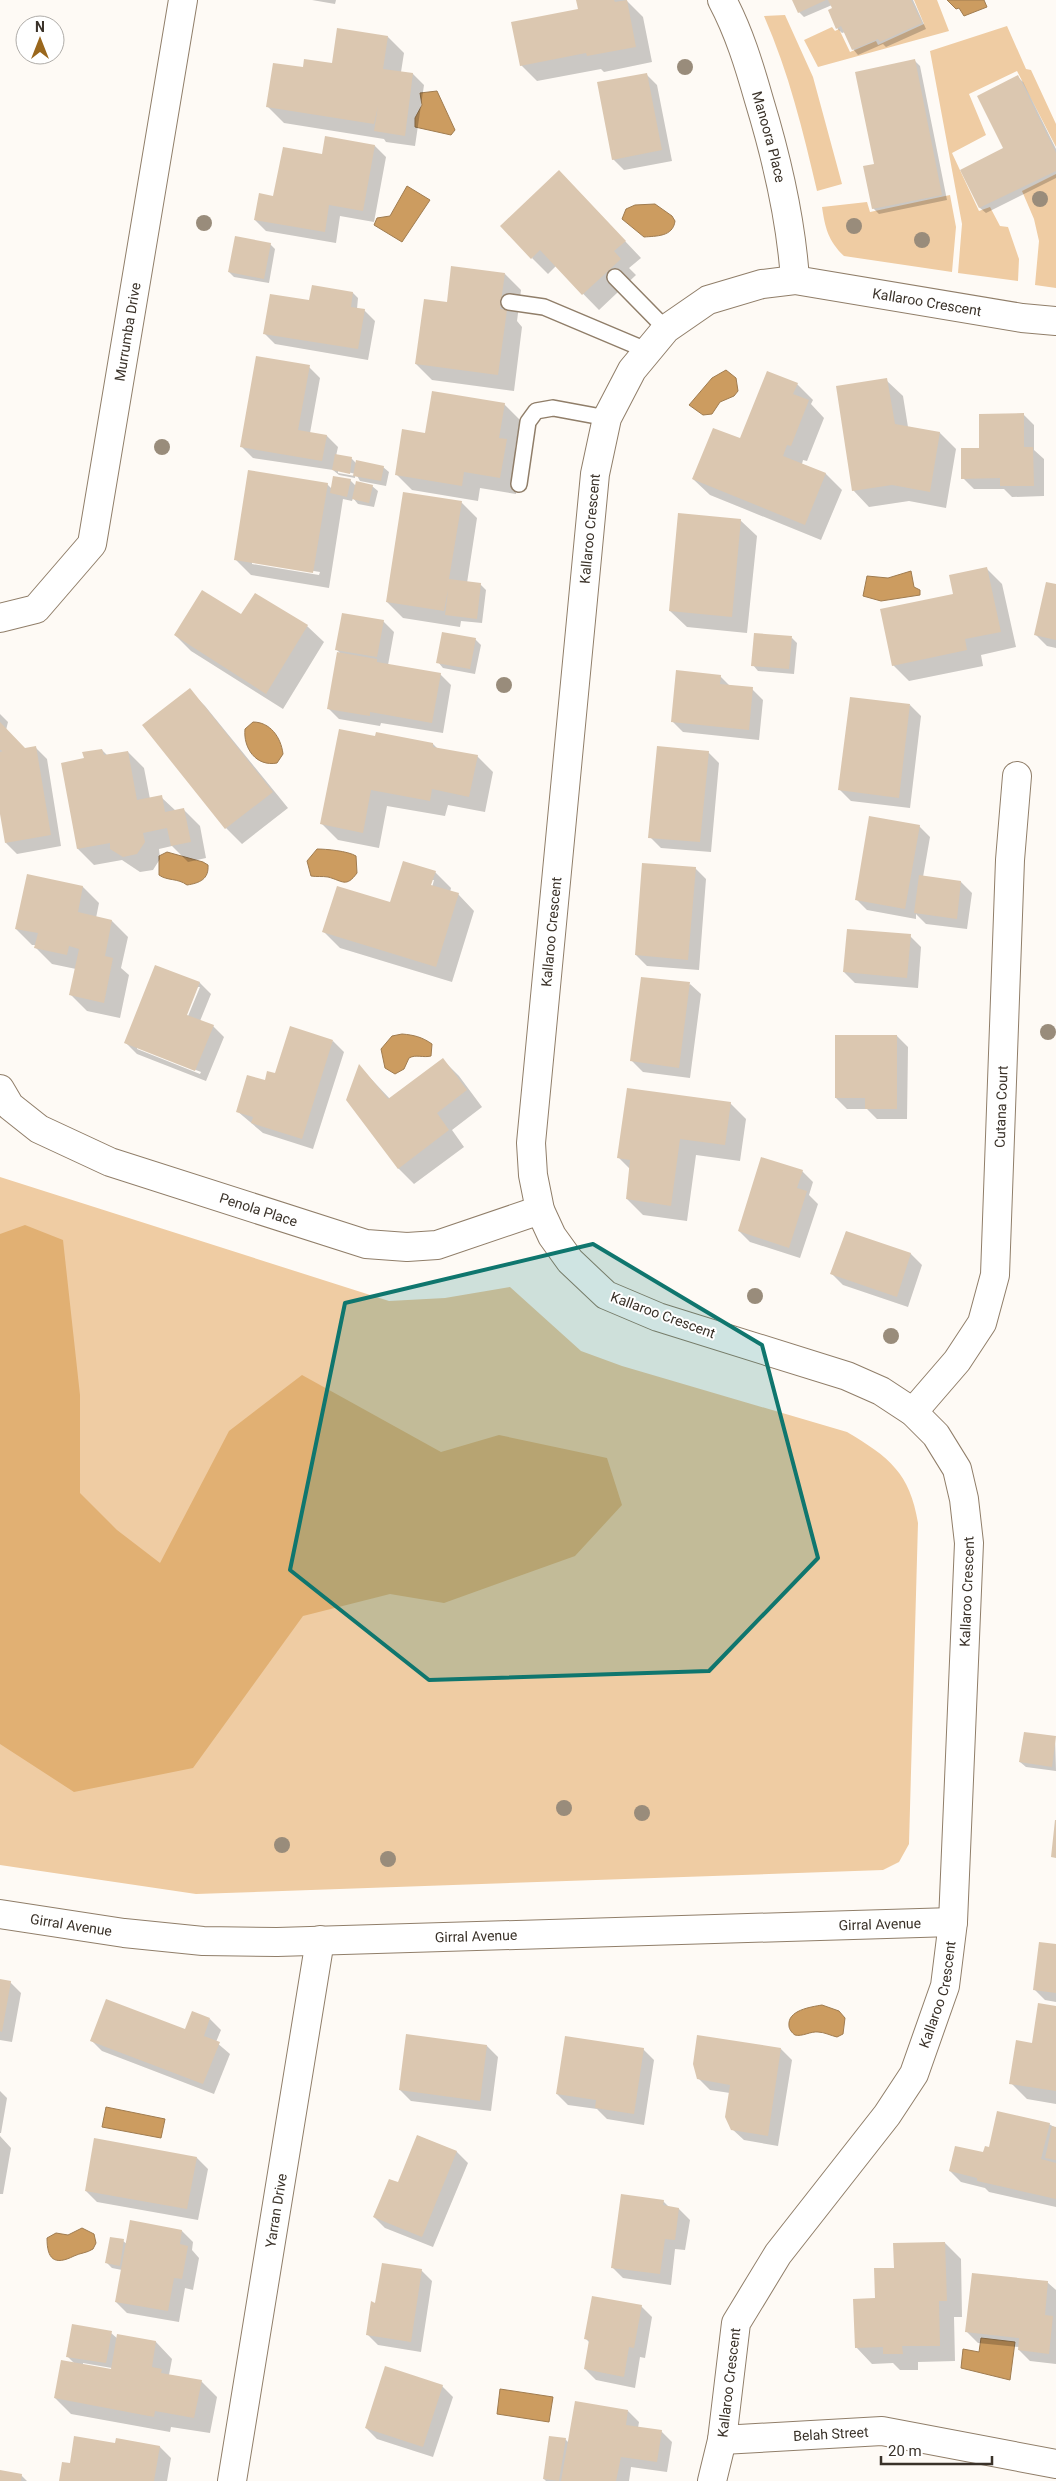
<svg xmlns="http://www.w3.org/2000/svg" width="1056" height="2481" font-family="Roboto,sans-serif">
  <rect width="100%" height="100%" fill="#fefaf5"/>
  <!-- green -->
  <path fill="#efcca3" d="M914,0H937L949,31L818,67L804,40L832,27L835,31L839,29L850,52L876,41L878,45L924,24Z
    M785,15L813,77L842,184L817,191C803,131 789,73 764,16Z
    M1007,26L1026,69L1031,70L1056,124V147L1017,71L969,94L986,135L952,153L979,211L990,207L1000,226L1008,227L1019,259L1018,281L958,273L962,224L930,51Z
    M1056,174V288L1035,285L1039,241L1034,219L1022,191Z
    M950,195L956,227L952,272L844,256C828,241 825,227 822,207L867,202L870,212Z
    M0,1177L389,1301L445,1298L510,1287L581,1351L622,1366L847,1432C889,1457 910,1473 918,1523L909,1844L899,1862L883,1870L196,1894L0,1865Z"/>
  <!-- forest -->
  <path fill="#e1b073" d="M25,1225L63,1240L80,1395V1493L117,1530L160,1563L229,1431L302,1375L441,1452L499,1435L607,1458L622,1505L575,1556L444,1603L390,1594L303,1616L193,1768L74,1792L0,1744V1234Z"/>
  <!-- water -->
  <path fill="#cc9c60" stroke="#a07c50" d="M947,0H984L987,7L964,16L959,8L956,9Z
    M437,91L455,130L451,135L415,127V118L422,105L420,93Z
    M407,186L430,200L402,242L374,225L377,218L390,216Z
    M655,204L672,216L675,221C673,237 656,236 644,237L622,219L626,209L635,205Z
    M726,370L736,378L738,391L734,396L720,402L712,414L703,415L689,405L712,378Z
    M911,571L914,587L920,590V595L881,601L863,596L867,576L888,578Z
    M253,722C270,722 281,737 283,754L277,763C256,767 243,748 245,729Z
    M317,849C326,849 348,851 356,856L357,873C346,888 343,881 328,877C322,876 317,877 311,876L307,861Z
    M167,852L203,862L208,865C209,879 200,883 187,885C178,878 167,881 159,875V856Z
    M402,1034C414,1035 422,1037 432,1044L431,1056C423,1058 416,1054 409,1058L404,1069L395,1074L385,1068L381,1049L392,1036Z
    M822,2005L839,2011L845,2018L843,2034L837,2037C832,2036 824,2032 818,2032C811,2031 802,2037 795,2035C792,2033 789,2029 789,2026C787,2010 811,2007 822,2005Z
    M106,2107L165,2119L161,2138L102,2127Z
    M82,2228L94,2234L96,2243L93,2249C87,2253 80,2253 74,2256C54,2266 47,2259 47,2238L56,2233L68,2235Z
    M981,2338L1015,2342L1010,2380L961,2368L963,2349L979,2352Z
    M500,2389L553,2397L549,2422L497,2414Z"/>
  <!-- shadow -->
  <path fill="#0003" fill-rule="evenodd" d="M312,0H336L335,4Z
    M577,0H626L643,17L652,62L604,72L601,69L537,81L521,65L579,10Z
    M793,0H913L926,29L886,47L883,44L858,55L853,49L845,32L842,33L837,28L832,5L804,17L799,12Z
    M388,37L404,53L401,72L413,74L424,85L415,146L386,142L384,139L284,123L268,107L304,69L333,64Z
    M915,61L920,66L947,200L879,214L873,208L875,165Z
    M646,74L657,85L672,161L624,170L613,159Z
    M1018,77L1023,82L1056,149V178L986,213L980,208L962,170L1005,149Z
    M375,146L386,157L374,222L340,216L336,243L266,231L255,220L274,197L323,155Z
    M575,188L641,258L629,268L636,275L599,310L556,266L548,274L532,258Z
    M270,244L275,249L269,283L234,277L229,272Z
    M505,274L521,290L517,321L522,327L514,391L432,380L416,364L448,303Z
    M353,293L358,298L357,309L364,310L375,321L368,360L275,344L264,333L313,302Z
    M309,367L320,378L310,433L327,436L338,447L336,456L352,459L357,464L383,467L389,472L386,486L360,481L356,474L338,470V473L355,476V478L339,475L333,470L253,458L242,447Z
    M886,380L903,396L908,427L940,433L956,449L946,508L909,501L869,507L853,490Z
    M797,384L813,400L811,404L824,418L807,461L803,460L802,464L826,474L842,490L821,540L710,495L693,479L741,440Z
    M504,404L520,420L515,449L522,456L516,494L480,488L478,501L412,490L396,474L426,434Z
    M1023,414L1034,425V450L1044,459V496L1012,497L1004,489H974L963,478L981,449Z
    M350,480L356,486H372L378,491L374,507L358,504L353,498L352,501L343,499L329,588L251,575L235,559L327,484L332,489ZM252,561L320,572L319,575L252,564Z
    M461,502L477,518L467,583L480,584L486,590L482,623L461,621L460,627L403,618L387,602Z
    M740,520L757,536L747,633L687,627L670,611Z
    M986,568L1002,584L1016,647L981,655L983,666L909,681L893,665L954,594Z
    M1056,585V648L1047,646L1036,635Z
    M255,595L307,626L324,642L283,709L191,651L175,635L242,616Z
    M383,621L394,632L388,665L440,674L451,685L443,733L381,723L380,726L339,719L328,708L341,654L337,650Z
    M792,638L797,643L794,674L758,671L753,665Z
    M475,639L481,645L475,674L443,668L438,662Z
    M720,676L730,686L752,689L763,700L759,740L683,732L672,721Z
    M189,690L205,706L288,808L242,844L226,828Z
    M910,705L921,716L910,808L851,801L840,790Z
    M0,714L8,722L6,730L25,749L36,748L47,759L61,846L17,854L6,843L0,806Z
    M376,737L433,744L438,749L477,756L493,772L485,812L448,805L445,816L387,806L379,848L338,840L322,824Z
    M102,750L107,755L128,752L144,768L150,799L161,797L176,811L184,810L200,826L206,858L188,862L172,846L159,849L160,859L153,870L140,872L122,860L94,865L78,849L86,759Z
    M708,752L719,763L711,852L661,848L650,837Z
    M919,826L930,837L923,877L961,882L972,893L967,929L926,924L916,914V919L867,910L856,899Z
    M695,868L706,879L699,970L647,966L636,955Z
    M435,872L451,888L450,892L458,894L474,911L452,982L340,948L324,932L391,904ZM431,880H434L431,891L428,890Z
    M28,875L83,887L99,903L96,918L112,921L128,937L121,968L129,975L120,1018L87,1011L71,995L76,969L52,964L36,948V945H32L16,929Z
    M910,936L921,947L918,988L855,983L844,972Z
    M156,966L200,983L211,994L200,1021L213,1026L224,1037L206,1081L137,1054L126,1043ZM197,987H200L186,1021L184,1020ZM137,1047L201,1072L200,1074L137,1049Z
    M690,984L701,994L690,1078L643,1072L632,1061Z
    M897,1036L908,1047L907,1119H877L867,1109H847L836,1098Z
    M333,1041L344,1052L313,1149L263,1133L237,1111L266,1082Z
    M443,1060L459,1076L482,1107L452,1130L464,1147L414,1184L398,1168L359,1066L390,1099Z
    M730,1103L746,1119L740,1161L696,1155L687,1221L643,1215L627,1199L631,1170L619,1158Z
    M802,1171L813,1182L809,1195L818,1204L800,1258L750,1242L739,1231Z
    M846,1232L911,1254L922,1265L908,1307L843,1285L832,1274Z
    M1055,1737L1056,1771L1026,1767L1020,1762Z
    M1056,1946V2002L1045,2000L1034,1989Z
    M0,1981L10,1982L21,1993L12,2042L0,2040Z
    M1056,2007V2104L1027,2099L1011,2083Z
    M210,2019L221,2030L216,2042L230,2054L214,2094L102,2051L91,2040L185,2031Z
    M487,2046L498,2057L491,2111L411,2101L400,2090Z
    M643,2049L654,2060L644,2125L607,2119L597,2109L568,2105L557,2094Z
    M781,2049L792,2060L778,2146L744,2140L732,2129L730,2093L710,2090L699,2079Z
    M0,2091L7,2098L1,2133H0Z
    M1049,2124L1056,2128V2207L989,2192L985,2188L961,2182L950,2171L990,2148Z
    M0,2136L11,2148L3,2194H0Z
    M418,2136L457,2152L468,2163L433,2247L385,2228L374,2217L398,2184Z
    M197,2158L208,2169L198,2220L97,2202L86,2191Z
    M663,2201L669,2207L679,2209L690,2220L685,2250L675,2249L671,2285L623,2278L612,2267Z
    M131,2222L182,2231L193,2242L192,2250L199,2258L193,2290L185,2288L179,2322L127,2313L116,2302L122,2270L112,2268L107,2263L123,2241L127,2244Z
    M945,2243L961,2259L962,2317H954L955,2361L918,2362V2370H900L893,2363L872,2364L856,2347L876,2300L895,2270Z
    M421,2270L432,2281L421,2352L378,2345L367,2334L376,2304Z
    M1047,2282L1056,2290V2364L1030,2361L1019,2350V2347L978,2343L967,2332Z
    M641,2306L652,2317L645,2358L640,2357L635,2388L596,2380L585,2369L590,2343L586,2339Z
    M111,2333L118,2339L156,2342L172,2359L169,2375L201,2381L217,2397L210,2433L171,2427L170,2432L71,2414L55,2398L75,2364L67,2356ZM83,2363L112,2368V2371L83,2366Z
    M442,2386L453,2397L433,2457L377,2439L366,2428Z
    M628,2411L639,2422L638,2428L661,2431L672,2442L667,2472L631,2467L629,2481H546L544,2479L565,2439L569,2443Z
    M116,2444L160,2447L171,2458L167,2481H60L71,2465Z
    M21,2475L27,2481H0Z"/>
  <!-- building -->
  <path fill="#dbc7b0" d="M576,0H614L615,2L627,0L636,47L587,56L586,53L520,66L511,22L578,9Z
    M792,0H826L798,13Z
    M828,0H911L922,23L880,42L878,39L852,50L841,26L836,29L828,10L832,8Z
    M337,28L388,36L383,69L413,73L405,136L374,131L378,106L374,124L266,107L273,63L303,67L304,59L332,63Z
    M915,59L942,195L872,209L863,166L874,164L855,72Z
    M647,73L662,150L612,160L597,82Z
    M1018,75L1056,153V171L979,208L960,170L1003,148L977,96Z
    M325,136L375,145L363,211L329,205L325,232L254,220L259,193L273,196L283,147L322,154Z
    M559,170L626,241L614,251L621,259L582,295L540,250L531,259L500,226Z
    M235,236L271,243L264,279L228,272Z
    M451,266L505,273L500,309L507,310L498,375L415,364L424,299L447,302Z
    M312,285L353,292L351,307L365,309L358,349L263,334L270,294L309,300Z
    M256,356L310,365L298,430L327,435L322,461L240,447Z
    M767,371L798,383L793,394L809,400L791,446L787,445L783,456L826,473L805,525L692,479L713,428L740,438Z
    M887,378L895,424L940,432L930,492L892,485L852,491L836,386Z
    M432,391L505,403L499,438L507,439L500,478L464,472L462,486L395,475L402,429L425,433Z
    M1024,413V447H1033L1034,486H1000V478L961,479V448H979V414Z
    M335,454L352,457L350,474L332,470Z
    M356,460L384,466L381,481L353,476Z
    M248,470L328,483L313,573L234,560Z
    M333,476L351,479L347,497L330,493Z
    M356,481L373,485L369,503L352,499Z
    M403,492L462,501L449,579L481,583L477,619L445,615L448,590L444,611L386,602Z
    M678,513L741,519L732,617L669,611Z
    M987,567L1001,632L965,639L967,650L892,666L880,609L953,594L949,575Z
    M1046,582L1056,584V640L1034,635Z
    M202,590L241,614L255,593L308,625L266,694L174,635Z
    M342,613L384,620L377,657L335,650Z
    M442,632L476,638L470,669L436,663Z
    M754,633L792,636L789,669L751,666Z
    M337,652L377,659V662L441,673L432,723L370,712V716L327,709Z
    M676,670L721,675L720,684L753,687L749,730L671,722Z
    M190,688L273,792L225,829L142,725Z
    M850,697L910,704L899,798L838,790Z
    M0,722L25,748L36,746L51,835L5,843L0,814V752L3,751L0,750Z
    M339,729L375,736L376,732L433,743V747L478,755L469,797L432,789L430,801L371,790L363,833L320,824Z
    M657,746L709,751L700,842L648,838Z
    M102,749L104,755L128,751L137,800L162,795L165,812L184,808L191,842L171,846L167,828L143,833L145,842L137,854L123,857L110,849V843L77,849L61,763L84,758L82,752Z
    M869,816L920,825L905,909L855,900Z
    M403,861L436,871L431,885L459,893L436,967L322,932L337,886L390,902Z
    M642,863L696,867L688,960L635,955Z
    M27,874L83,886L78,912L112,920L105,956L113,958L104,1003L69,995L79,949L69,946L67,955L34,948L38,933L15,929Z
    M919,875L961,881L957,919L914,913Z
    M847,929L911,934L907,978L843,972Z
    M155,965L200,982L187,1015L214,1025L195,1071L124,1043Z
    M641,977L690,982L679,1068L630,1061Z
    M290,1026L333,1040L302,1139L251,1123L253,1117L236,1112L247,1075L265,1080L267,1071L275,1073Z
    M835,1035H897V1109H865V1098H835Z
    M443,1058L467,1090L437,1113L449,1130L398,1169L346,1100L359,1064L388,1099Z
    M627,1088L731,1102L725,1145L680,1139L671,1206L626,1199L630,1160L617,1158Z
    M761,1157L803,1170L797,1188L807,1191L789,1248L738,1231Z
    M846,1231L911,1253L897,1297L830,1274Z
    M1024,1732L1056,1736L1052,1767L1019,1762Z
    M1055,1820H1056V1858L1051,1857Z
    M1039,1942L1056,1944V1993L1033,1990Z
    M0,1979L11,1981L2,2032L0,2031Z
    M106,1999L185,2029L192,2011L210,2018L204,2036L220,2042L203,2084L90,2041Z
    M1038,2003L1056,2006V2091L1009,2084L1016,2040L1032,2043Z
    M406,2034L487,2045L480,2101L399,2090Z
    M697,2035L781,2048L768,2136L731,2130L725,2117L730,2085L697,2079L693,2064Z
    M565,2036L644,2048L634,2114L595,2108L596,2100L556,2094Z
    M997,2111L1050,2123L1041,2159L1056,2163V2199L977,2181V2178L949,2171L955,2146L983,2152L985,2146L989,2147Z
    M1052,2126L1056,2127V2160L1045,2158Z
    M417,2135L457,2151L422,2237L373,2217L389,2179L398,2182Z
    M94,2138L197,2157L187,2209L85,2191Z
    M621,2194L664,2200L663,2205L679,2208L675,2240L665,2239L660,2274L611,2268Z
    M130,2220L182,2230L180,2244L188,2246L182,2279L174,2278L168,2311L115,2302Z
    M110,2237L124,2239L120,2266L105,2263Z
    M945,2242L947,2301H939L940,2346H902L903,2354H883V2347L855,2348L853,2299L875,2298L874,2268H894L893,2243Z
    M382,2263L422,2269L411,2342L366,2335L371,2301L375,2303Z
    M972,2273L1048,2281L1045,2315L1053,2316L1049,2354L1018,2350L1019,2338L965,2332Z
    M592,2296L642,2305L634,2348L629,2347L624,2377L584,2369L589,2340L584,2339Z
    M72,2324L112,2331L106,2363L66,2357Z
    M117,2334L156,2341L152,2367L162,2369L161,2373L202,2380L194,2418L155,2411L154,2417L54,2398L61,2360L111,2369Z
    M385,2366L443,2385L423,2447L365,2428Z
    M575,2401L628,2410L626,2425L662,2430L657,2462L621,2457L616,2481H561Z
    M74,2436L115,2443L116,2438L160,2446L154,2481H59L62,2462L70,2463Z
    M549,2436L566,2438L559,2481L543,2479Z
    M0,2470L22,2474L21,2481H0Z"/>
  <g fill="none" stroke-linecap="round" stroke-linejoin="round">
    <!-- service casing -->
    <g stroke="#907e69" stroke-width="18">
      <path id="service" d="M615,277L666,329
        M509,302L544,307L646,350
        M519,484L528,422L536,411L553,408L607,418"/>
    </g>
    <!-- minor casing -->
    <g stroke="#907e69" stroke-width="30">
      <g id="minor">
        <path id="s1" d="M722,0C739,32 749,65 759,100C777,159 791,218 795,280"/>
        <path id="s2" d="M0,618L36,609L92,544L183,0"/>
        <path id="s3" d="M0,1089L10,1106L39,1129L110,1162L366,1244L407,1247L437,1245L540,1210"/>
        <path id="s4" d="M913,1412L957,1361L982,1323L995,1275L1010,860L1017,776"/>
        <path id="s5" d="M0,1914L124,1933L203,1941L277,1942L953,1922"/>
        <path id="s6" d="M722,2440L882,2431L1056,2464"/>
        <path id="s7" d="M232,2481L320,1940"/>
        <path id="s8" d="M712,2481L722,2440L736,2323L778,2254L887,2115L914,2074L945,1986L953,1922L969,1543L964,1499L957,1469L936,1435L913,1412L881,1391L847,1376L658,1317L606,1295L570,1261L552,1236L540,1210L533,1175L531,1143L595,474L607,418L632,370L666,329L708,300L762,284L795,280L1022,318L1056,321"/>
      </g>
    </g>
    <!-- service -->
    <use href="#service" stroke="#fff" stroke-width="15"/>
    <!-- minor -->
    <use href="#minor" stroke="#fff" stroke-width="28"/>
  </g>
  <!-- trees -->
  <g fill="#998c7b">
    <circle cx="685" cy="67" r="8"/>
    <circle cx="1040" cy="199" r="8"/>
    <circle cx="204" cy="223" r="8"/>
    <circle cx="854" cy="226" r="8"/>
    <circle cx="922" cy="240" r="8"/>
    <circle cx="162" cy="447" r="8"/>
    <circle cx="504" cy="685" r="8"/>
    <circle cx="1048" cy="1032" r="8"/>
    <circle cx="755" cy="1296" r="8"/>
    <circle cx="891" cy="1336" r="8"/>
    <circle cx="564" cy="1808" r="8"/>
    <circle cx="642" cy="1813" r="8"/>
    <circle cx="282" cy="1845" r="8"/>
    <circle cx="388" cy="1859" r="8"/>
  </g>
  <!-- marked area -->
  <path fill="#0f766e" fill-opacity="0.2" stroke="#0f766e" stroke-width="4" stroke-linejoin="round" d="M593,1244L762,1345L818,1558L709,1671L429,1680L290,1570L345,1303Z"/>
  <g text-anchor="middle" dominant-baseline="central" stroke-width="4" stroke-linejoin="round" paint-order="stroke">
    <!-- street labels -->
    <g font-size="14" fill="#3a3229" stroke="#fff">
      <text stroke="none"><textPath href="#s1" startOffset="145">Manoora Place</textPath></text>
      <text stroke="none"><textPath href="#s8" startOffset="2769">Kallaroo Crescent</textPath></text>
      <text stroke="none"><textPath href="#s2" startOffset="338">Murrumba Drive</textPath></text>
      <text stroke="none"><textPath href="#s8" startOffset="2275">Kallaroo Crescent</textPath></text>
      <text stroke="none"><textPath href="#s8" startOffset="1870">Kallaroo Crescent</textPath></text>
      <text stroke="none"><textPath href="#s4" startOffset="331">Cutana Court</textPath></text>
      <text stroke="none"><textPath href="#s3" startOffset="291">Penola Place</textPath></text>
      <text transform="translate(663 1315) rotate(20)">Kallaroo Crescent</text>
      <text stroke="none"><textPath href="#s8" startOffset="955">Kallaroo Crescent</textPath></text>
      <text stroke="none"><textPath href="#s5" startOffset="882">Girral Avenue</textPath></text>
      <text stroke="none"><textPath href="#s5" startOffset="72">Girral Avenue</textPath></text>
      <text stroke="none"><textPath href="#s5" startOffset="478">Girral Avenue</textPath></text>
      <text stroke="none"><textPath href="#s8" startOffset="550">Kallaroo Crescent</textPath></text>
      <text stroke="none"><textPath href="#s7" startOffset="274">Yarran Drive</textPath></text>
      <text stroke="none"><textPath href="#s8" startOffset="100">Kallaroo Crescent</textPath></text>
      <text stroke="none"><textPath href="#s6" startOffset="109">Belah Street</textPath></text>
    </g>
  </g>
  <!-- north arrow -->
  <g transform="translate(40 40)"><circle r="24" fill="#ffffff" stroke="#b0ada9"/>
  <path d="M0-4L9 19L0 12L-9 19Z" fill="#9a671c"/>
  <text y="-8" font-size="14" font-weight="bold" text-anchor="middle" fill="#3a3229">N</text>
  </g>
  <!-- scale -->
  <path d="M881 2456v8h111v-8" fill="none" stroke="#3a3229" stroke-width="2.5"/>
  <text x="888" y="2456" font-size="15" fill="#3a3229" stroke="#ffffff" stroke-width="4" paint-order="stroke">20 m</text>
</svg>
